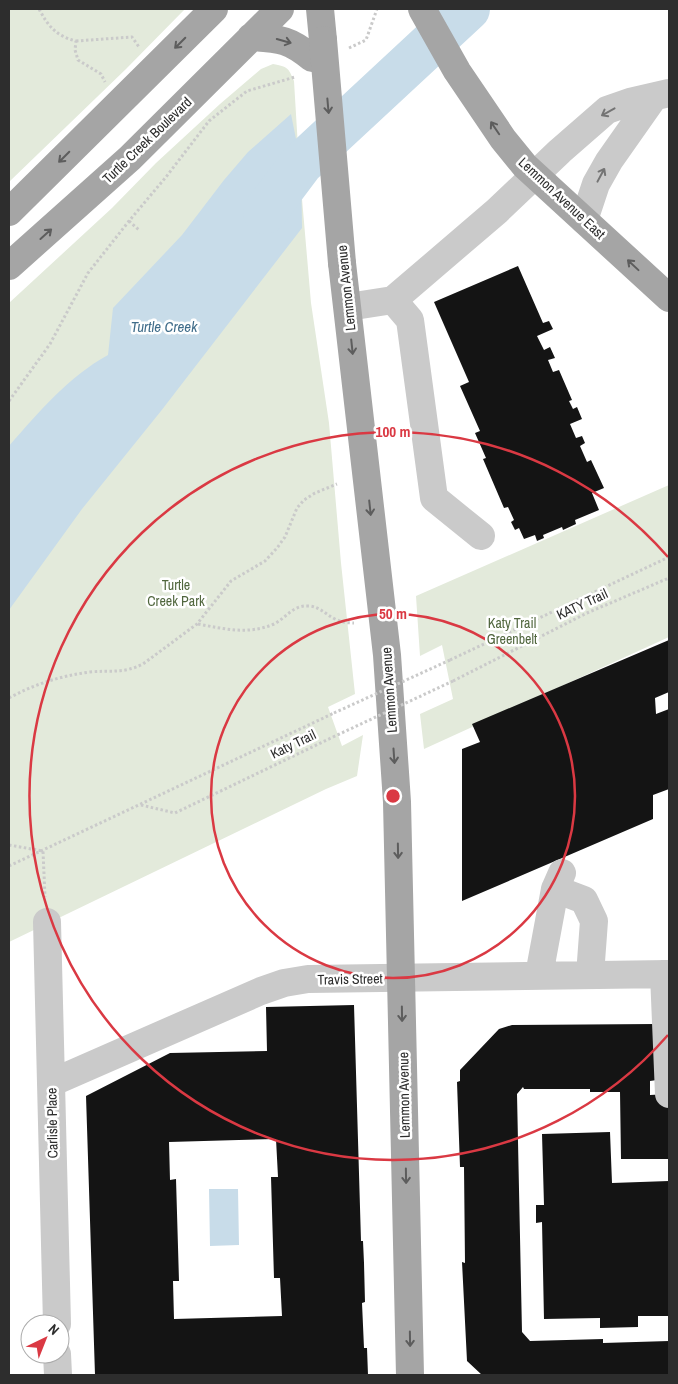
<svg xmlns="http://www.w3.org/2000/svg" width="678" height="1384" font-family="'Archivo Narrow',sans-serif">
  <rect width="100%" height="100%" fill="#fff"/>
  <!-- green -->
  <path fill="#e3eadb" d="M9,9H185L126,69L9,182Z
    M273,64C288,67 288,67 294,81L299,164L311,303L329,423L341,563L355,694L328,707L342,746L363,735L357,776L326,789L9,942V303L112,208L156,163L220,104L261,69Z
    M669,485V637L424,749L420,714L453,699L442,645L420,656L416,596Z"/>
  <!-- water -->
  <path fill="#c8dce9" d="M291,114L301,164L302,228L161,411L82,509L9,610V446C39,412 68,377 108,355L113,308L182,235L224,180L248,152Z
    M209,1189H238L239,1245L210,1246Z"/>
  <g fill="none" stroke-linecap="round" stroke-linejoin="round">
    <!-- river -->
    <path stroke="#c8dce9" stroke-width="44" d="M265,212L301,164L468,9"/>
  </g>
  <!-- building -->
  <path fill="#141414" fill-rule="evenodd" d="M518,266L543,323L549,321L553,329L537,336L544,350L550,347L555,358L548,360L553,372L559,370L572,400L569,401L573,409L577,407L582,419L570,424L576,438L582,436L585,443L580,446L587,462L591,460L604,488L592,493L599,510L575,520L576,524L563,530L562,527L543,535L544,538L537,541L535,535L524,539L519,528L515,530L511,522L514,520L508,507L504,508L483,459L486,458L475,433L480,431L460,386L469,382L434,302Z
    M669,640V692L655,698L656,714L669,709V789L653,795V819L462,901V749L480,742L472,724Z
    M354,1005L361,1241H363L364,1263L365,1302L362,1303L364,1348H367L368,1375H95L86,1096L170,1053L267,1051L266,1007ZM276,1139L278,1177H271L274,1278H280L282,1316L174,1319L173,1281H179L176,1179L170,1180L169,1142Z
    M656,1024L657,1080L650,1081V1095L669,1094V1159H621L620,1092H590V1089H524L523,1087L517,1094L522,1332L530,1341L603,1339V1343L669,1341V1375H482L467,1361L462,1262L465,1263L464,1167H460L457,1082L460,1081V1070L499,1029L512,1025Z
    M610,1132L612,1183L669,1181V1316H638V1327L600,1328V1318L544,1319L542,1222L536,1223V1205H544L542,1134Z"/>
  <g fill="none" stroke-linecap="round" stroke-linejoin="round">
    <!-- path -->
    <path stroke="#cacaca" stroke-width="3" stroke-dasharray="2.5 2.5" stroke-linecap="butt" d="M39,9C48,26 56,36 76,41L75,50L78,60L101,74L105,82
      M76,41L132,37L139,47
      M349,48L366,40L377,9
      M129,221L139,230
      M9,401L50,344L88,273L129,221L166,177L209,121L247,91L295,77
      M198,624C225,629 248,635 274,624C286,618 293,605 308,606C319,606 325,614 335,619C341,622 347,623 354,623
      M450,660L669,557
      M453,681L587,613L669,578
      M9,698C35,684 60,676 90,672C110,670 123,674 143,664L197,624L231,581L265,561L277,548L285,537L297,508L304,500L315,493L337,484
      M141,805L175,813L333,737
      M9,845L43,851L45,897
      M9,866L334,713"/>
    <!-- minor -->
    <path stroke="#cacaca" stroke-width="28" d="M584,220L596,184L609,161L654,97
      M393,300L410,320L434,498L481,536
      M348,307L393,300L497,211L560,151L607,110L630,102L669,93
      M555,889L584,900L594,921L590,975
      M47,922L57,1324
      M664,974L669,1094
      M539,975L555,889L562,873
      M51,1083L261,991L284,983L308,979L669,974
      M57,1354L58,1375"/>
    <!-- major -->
    <path stroke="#a5a5a5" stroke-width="28" d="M320,9L323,40
      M422,9L457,71L503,139L525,166L669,298
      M251,37C280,39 289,39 312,58
      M9,212L214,9
      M342,263L387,655L397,802L410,1375
      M9,266L130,158L280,9"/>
    <!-- path-bridge -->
    <path stroke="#cacaca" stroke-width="3" stroke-dasharray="2.5 2.5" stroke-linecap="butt" d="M334,713L450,660
      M333,737L453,681"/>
    <!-- major-bridge -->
    <path stroke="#a5a5a5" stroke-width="28" d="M323,40L342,263"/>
  </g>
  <!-- one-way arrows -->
  <defs><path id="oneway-shaft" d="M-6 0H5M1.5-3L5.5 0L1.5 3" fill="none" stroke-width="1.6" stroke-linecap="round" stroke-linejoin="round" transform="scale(1.25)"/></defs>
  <g stroke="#5d5d5d">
    <use href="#oneway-shaft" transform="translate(284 41) rotate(16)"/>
    <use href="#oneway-shaft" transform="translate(180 43) rotate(135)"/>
    <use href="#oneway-shaft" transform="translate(328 106) rotate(85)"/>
    <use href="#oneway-shaft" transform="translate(495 128) rotate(-124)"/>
    <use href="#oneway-shaft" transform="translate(64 157) rotate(135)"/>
    <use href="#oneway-shaft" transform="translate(46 234) rotate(-42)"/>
    <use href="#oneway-shaft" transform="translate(633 265) rotate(-137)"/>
    <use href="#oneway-shaft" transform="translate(352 347) rotate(84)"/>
    <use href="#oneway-shaft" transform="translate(370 508) rotate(84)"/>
    <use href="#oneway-shaft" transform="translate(394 756) rotate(86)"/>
    <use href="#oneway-shaft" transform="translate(398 851) rotate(89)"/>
    <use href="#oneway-shaft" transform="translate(402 1014) rotate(89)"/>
    <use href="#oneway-shaft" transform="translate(406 1176) rotate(89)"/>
    <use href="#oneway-shaft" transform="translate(410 1339) rotate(89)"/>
  </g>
  <g stroke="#747474">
    <use href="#oneway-shaft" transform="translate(608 112) rotate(151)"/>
    <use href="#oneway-shaft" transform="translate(601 175) rotate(-62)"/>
  </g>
  <!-- distance rings -->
  <g fill="none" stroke="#da3943" stroke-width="2.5">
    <circle cx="393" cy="796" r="182"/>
    <path d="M668 1035A364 364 0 1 1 668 557"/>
  </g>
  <g text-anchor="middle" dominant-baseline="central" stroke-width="5" stroke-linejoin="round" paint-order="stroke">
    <!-- street labels -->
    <g font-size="14" fill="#2d2d2d" stroke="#fff">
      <text transform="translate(147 140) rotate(-44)">Turtle Creek Boulevard</text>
      <text transform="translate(562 198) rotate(43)">Lemmon Avenue East</text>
      <text transform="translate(346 288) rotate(-96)">Lemmon Avenue</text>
      <text transform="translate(582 604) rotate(-25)">KATY Trail</text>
      <text transform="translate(389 690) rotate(-94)">Lemmon Avenue</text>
      <text transform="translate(293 744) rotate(-26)">Katy Trail</text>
      <text transform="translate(350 979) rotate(-1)">Travis Street</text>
      <text transform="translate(404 1095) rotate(-91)">Lemmon Avenue</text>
      <text transform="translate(52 1123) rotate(-91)">Carlisle Place</text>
    </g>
    <!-- park labels -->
    <g font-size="14" fill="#50663d" stroke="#fff">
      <text x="176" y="585">Turtle<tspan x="176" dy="16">Creek Park</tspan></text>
      <text x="512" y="623">Katy Trail<tspan x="512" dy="16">Greenbelt</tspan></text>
    </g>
    <!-- water labels -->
    <g font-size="15" font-style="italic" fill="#406d8a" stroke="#fff">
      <text x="164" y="326">Turtle Creek</text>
    </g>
  </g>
  <circle cx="393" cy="796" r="8" fill="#da3943" stroke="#fff" stroke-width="2.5"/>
  <g font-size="15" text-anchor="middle" font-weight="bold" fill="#da3943" stroke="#fff" stroke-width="5" stroke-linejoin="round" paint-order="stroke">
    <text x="393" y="437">100 m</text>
    <text x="393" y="619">50 m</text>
  </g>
  <!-- border -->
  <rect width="678" height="1384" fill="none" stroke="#2d2d2d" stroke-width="20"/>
  <!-- north arrow -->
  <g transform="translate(45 1339) rotate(43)"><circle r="24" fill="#ffffff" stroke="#ababab"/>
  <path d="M0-4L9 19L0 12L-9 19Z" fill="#da3943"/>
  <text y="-8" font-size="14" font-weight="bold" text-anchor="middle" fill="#2d2d2d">N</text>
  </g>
</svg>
